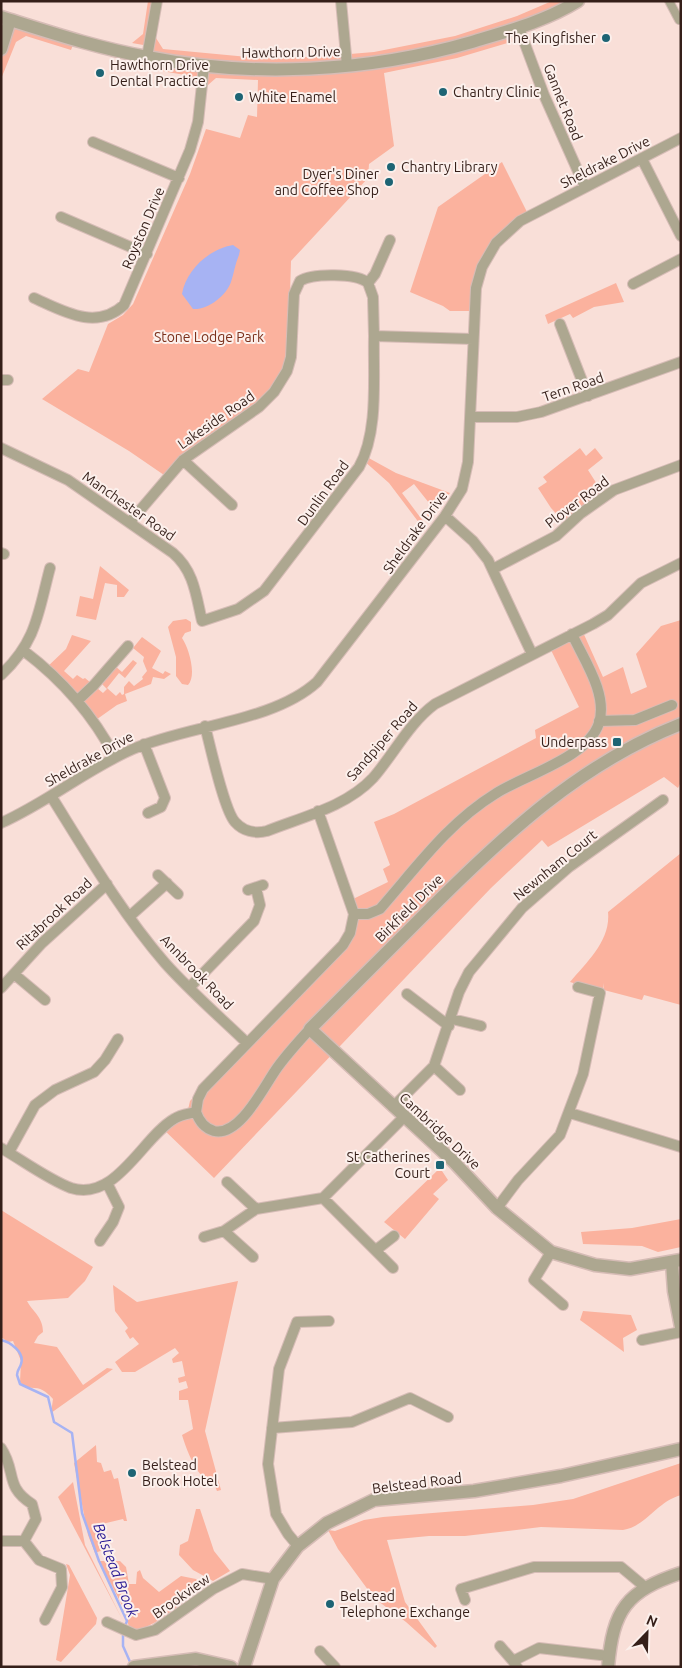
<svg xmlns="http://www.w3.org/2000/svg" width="682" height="1668" font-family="Ubuntu,sans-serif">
  <rect width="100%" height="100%" fill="#f9dfd8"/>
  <!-- green -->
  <path fill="#fbb29e" d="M148,1H157L151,37L156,38L163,49L260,58L314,57L374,52L455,36L517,16L552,1H578L519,27L523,38L518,40L457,58L384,73L394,146L369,164L368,178L291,261L288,362L264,398L164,475L129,451L42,399L78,369L89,372L108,324L123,315L133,304L190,174L206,129L240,138L248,115L257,117L258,80L216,78L208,85L198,84L191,76L138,67L140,56L149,46L132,43L143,34Z
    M1,17L75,40L71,50L26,36L16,42L1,79Z
    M502,162L529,216L490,253L474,311H450L443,306L410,292L438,207Z
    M616,283L624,302L594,307L573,318L570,314L548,324L545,315Z
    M580,448L586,456L595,448L603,458L588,470L602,492L564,522L551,508L538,488L547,482L543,477Z
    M365,456L396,473L450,493L430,520L427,515L433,508L414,484L402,493L426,525L423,528L389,483L363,460Z
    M100,566L129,590L124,597H117V585L105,583L96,620L76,616L80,596L93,599Z
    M186,619L191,622V631L185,633L182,638C189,648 197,676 188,685L182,684L176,676V657L168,627L173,621Z
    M681,620V782L678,788L664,777L548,847L542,840L491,888L214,1178L162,1128L187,1114L190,1101L349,937L351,900L388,882L383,869L390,865L374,822L394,814L536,738L535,730L579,707L549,646L582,630L603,677L623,667L631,694L647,687L636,654L661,626Z
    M72,635L91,641L64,671L73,679L77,675L83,679L85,678L103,693L107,689L101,683L115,666L122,672L133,660L137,663L125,678L119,673L107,688L116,696L120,692L122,695L124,694V687L129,681L134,686L143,679L142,677L147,671L143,661L144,657L133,648L142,637L161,651L152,668L163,674L165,671L171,674L164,679L153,677L151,684L125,694L127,701L117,705L93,722L45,669L66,649Z
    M681,853V1005L644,995L642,1000L604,990L603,992L604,983L602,992L570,982C587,962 611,940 608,912Z
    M440,1168L448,1180L433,1194L439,1199L405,1239L384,1222Z
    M1,1210L93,1267L85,1281L68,1298L27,1301C33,1312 43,1317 43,1332L38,1336L34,1343L57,1347L83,1385L107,1368L113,1369L51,1413L53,1399C44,1389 39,1387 26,1388L20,1382L21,1361L13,1341L8,1342L1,1337Z
    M681,1219V1247L658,1252L642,1246L583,1244L581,1232L632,1228Z
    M238,1281L205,1431L221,1490L217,1491C214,1481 207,1482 201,1475C192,1464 186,1448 182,1435L193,1429L188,1400H179V1391L188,1388L186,1381L179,1383L178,1378L185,1376L182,1361L173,1363L172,1359L179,1353L175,1348L135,1372H122L115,1362L139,1344L133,1337L130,1339L125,1331L128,1328L115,1311L113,1285L137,1302Z
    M583,1311L631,1315L637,1330L623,1338L624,1352L580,1320Z
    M96,1445L97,1462L101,1463L104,1472L111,1470L114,1479L118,1478L127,1521H124L123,1519L102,1524L108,1548L95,1553L88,1535L74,1463Z
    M681,1463V1495C656,1502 647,1526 623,1530L541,1527L465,1536H429L387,1540L405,1602L437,1646L435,1648L406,1622L374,1598L338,1549L328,1530L335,1531L364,1520L383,1517L533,1505L573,1499Z
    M73,1482L85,1545L122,1619L58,1497Z
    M196,1509H200L214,1551L230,1571L213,1581L193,1570L179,1555L180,1545L188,1541Z
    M99,1561H120L126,1567L129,1584H136L137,1572L140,1570L143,1578L159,1592L181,1576L196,1579L201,1584L199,1589C183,1601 150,1633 130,1630L123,1607Z
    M66,1564L69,1565L97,1618L96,1624L61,1662L56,1660L70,1575Z"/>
  <!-- water -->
  <path fill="#a7b3f3" d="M233,245L240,250L239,255C235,264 234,273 231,282C226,296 208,310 193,309L182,294C186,270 209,249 233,245Z"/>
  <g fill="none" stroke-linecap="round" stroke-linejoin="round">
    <!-- stream -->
    <path stroke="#a7b3f3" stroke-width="2.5" d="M1,1340C10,1342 25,1352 21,1364C20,1368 17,1370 17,1375L20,1384L48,1397L54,1422L72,1433L82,1513L99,1561L127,1621L125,1626
      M123,1632V1646L131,1664"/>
    <!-- pedestrian casing -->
    <g stroke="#d6bcb6" stroke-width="10">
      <path id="pedestrian" d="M669,1L679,20L681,19"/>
    </g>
    <!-- minor casing -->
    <g stroke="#d6bcb6" stroke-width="12">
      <path id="minor" d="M341,1L347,66
        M519,28L544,95L585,187
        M147,57L157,1
        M93,142L179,178
        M642,159L681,236
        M61,217L147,254
        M633,284L681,259
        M34,298C63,311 96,331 124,305L190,150L198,122L204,66
        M560,324L588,396
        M374,336L373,297L368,283L375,274L390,240
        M1,380H8
        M471,417H517L541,412L681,362
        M1,448L68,480L173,553C194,571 196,595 202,621L238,609L264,591L359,467C379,431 373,377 374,336L473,339
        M183,460L232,505
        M445,516L473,541L488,560L532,654
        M130,522L183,460L259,407L274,392L287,371L291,357L294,294L300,281C312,273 357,273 368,283
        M1,553L4,554
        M493,569L556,536L580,514L614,490L681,465
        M24,651C61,679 93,715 115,757
        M1,675C37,641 38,613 50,568
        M77,701L94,685L128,646
        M599,721L635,720L672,705
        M205,726C210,745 224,810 235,822C243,831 255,834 267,831C302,817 346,807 373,778C394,754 409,723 435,704L593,624L608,615L641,583L681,563
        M144,744L165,798L161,807L148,813
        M51,796C86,852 121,912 165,963C190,991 220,1017 247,1043
        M318,811L354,914
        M1,823C48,802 87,769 133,749C189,725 273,722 317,682L445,516L462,489L468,462L476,288L482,267L496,243L520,221L681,138
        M158,875L178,894
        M248,890L263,885
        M130,916L167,883
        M14,974L45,1000
        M1,988L42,943L107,884
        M189,988L254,921L260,905L256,888
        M407,994L449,1026
        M452,1019L481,1026
        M434,1066L460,1090
        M393,1107L434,1066L459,992L469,972L522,908L569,867L663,800
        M196,1112C199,1121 204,1128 214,1131C240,1137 264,1086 277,1068C287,1054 298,1042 310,1029
        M570,1113L681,1147
        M1,1148C22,1160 49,1180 71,1188C116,1202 142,1138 174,1119C181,1114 188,1114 196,1112L198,1099L203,1089L343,945L350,933L354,914H368L380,909C416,868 448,823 495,794C524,775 588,758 599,723C608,694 584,660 572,634
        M9,1152L35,1105L55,1090L94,1072L105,1060L118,1039
        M227,1182L256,1209
        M323,1198L393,1268
        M497,1208L518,1180L560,1135L583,1074L600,993L578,987
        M224,1231L253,1257
        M204,1237L224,1231L256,1209L323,1198L404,1117
        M100,1241L113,1222L119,1207L107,1183
        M376,1250L394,1236
        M551,1252L534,1280L563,1305
        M642,1340L681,1332
        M272,1428L352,1422L410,1398L448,1417
        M1,1448C17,1472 4,1486 32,1504L36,1519L24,1541
        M1,1541H24
        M24,1541L39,1560L61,1569L62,1587L45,1620
        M298,1546L288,1534L276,1514L268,1464L279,1369L297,1322L329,1321
        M465,1600L461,1589L534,1567H621L645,1587
        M107,1622L136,1635L155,1630L213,1589L242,1574L273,1579
        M500,1646L513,1661
        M320,1651L335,1667
        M517,1667L513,1661L539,1648L609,1656"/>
    </g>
    <!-- tertiary casing -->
    <g stroke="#d6bcb6" stroke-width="15">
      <path id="tertiary" d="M1,17C49,32 97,48 147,57C253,78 368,72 472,42C508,31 546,21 578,1
        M1,49L10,20
        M681,724C581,763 505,834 430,909C390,949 350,989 310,1029L453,1161L497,1208L551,1252L595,1265L630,1269L681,1260
        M672,1263L674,1291L681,1327
        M134,1667L196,1659L231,1667
        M244,1667L273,1579L298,1546L327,1523L374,1500L474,1491L561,1476L681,1449
        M608,1667C613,1610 626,1591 681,1573"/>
    </g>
    <!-- pedestrian -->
    <use href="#pedestrian" stroke="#ada790" stroke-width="8"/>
    <!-- minor -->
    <use href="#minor" stroke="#ada790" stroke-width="10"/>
    <!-- tertiary -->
    <use href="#tertiary" stroke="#ada790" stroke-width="12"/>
  </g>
  <!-- markers -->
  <g fill="#1d6474" stroke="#fcf0ec" stroke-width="2">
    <circle cx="606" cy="38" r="5"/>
    <circle cx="100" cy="73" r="5"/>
    <circle cx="443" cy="92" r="5"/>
    <circle cx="239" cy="97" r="5"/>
    <circle cx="391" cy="167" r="5"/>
    <circle cx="389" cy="182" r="5"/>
    <rect x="612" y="737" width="10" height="10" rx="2.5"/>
    <rect x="435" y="1160" width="10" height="10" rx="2.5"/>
    <circle cx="132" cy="1473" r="5"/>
    <circle cx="330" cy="1604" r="5"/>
  </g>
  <g text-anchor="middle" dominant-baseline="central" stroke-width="4" stroke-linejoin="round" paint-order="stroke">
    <!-- poi labels -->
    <g font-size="14" fill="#351f19" stroke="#fcf0ec" text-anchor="start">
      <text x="596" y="38" text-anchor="end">The Kingfisher</text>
      <text x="110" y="65">Hawthorn Drive<tspan x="110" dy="16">Dental Practice</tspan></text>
      <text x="453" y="92">Chantry Clinic</text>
      <text x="249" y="97">White Enamel</text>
      <text x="401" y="167">Chantry Library</text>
      <text x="379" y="174" text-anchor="end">Dyer's Diner<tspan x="379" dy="16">and Coffee Shop</tspan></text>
      <text x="607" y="742" text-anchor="end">Underpass</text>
      <text x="430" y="1157" text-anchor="end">St Catherines<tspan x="430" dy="16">Court</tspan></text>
      <text x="142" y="1465">Belstead<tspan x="142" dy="16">Brook Hotel</tspan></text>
      <text x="340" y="1596">Belstead<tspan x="340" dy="16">Telephone Exchange</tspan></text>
    </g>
    <!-- street labels -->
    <g font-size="14" fill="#351f19" stroke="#fcf0ec">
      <text transform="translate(291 52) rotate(-1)">Hawthorn Drive</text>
      <text transform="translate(563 102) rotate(68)">Gannet Road</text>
      <text transform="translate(605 162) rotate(-27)">Sheldrake Drive</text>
      <text transform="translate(143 228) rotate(-67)">Royston Drive</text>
      <text transform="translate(573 387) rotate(-19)">Tern Road</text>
      <text transform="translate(216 420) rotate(-35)">Lakeside Road</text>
      <text transform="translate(323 493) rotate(-54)">Dunlin Road</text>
      <text transform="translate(577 502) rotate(-37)">Plover Road</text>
      <text transform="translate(129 506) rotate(35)">Manchester Road</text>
      <text transform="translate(415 532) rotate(-54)">Sheldrake Drive</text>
      <text transform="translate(382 741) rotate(-49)">Sandpiper Road</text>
      <text transform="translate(89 759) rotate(-29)">Sheldrake Drive</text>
      <text transform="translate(555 865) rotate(-39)">Newnham Court</text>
      <text transform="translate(409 908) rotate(-45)">Birkfield Drive</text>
      <text transform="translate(54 914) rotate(-43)">Ritabrook Road</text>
      <text transform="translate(197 972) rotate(46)">Annbrook Road</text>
      <text transform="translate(440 1131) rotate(43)">Cambridge Drive</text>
      <text transform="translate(417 1483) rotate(-7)">Belstead Road</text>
      <text transform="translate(181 1596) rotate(-35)">Brookview</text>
    </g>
    <!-- park labels -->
    <g font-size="14" fill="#7b301b" stroke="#fcf0ec">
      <text x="209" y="337">Stone Lodge Park</text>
    </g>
    <!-- water labels -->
    <g font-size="15" font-style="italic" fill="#281994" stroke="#fcf0ec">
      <text transform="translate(116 1570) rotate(69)">Belstead Brook</text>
    </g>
  </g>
  <!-- border -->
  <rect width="682" height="1668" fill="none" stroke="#351f19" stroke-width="5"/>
  <!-- north arrow -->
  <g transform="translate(647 1633) rotate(23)" stroke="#fcf0ec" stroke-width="4" paint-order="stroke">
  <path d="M0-4L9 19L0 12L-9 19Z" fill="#351f19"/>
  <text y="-8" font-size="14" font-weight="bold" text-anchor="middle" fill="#351f19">N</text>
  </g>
</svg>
